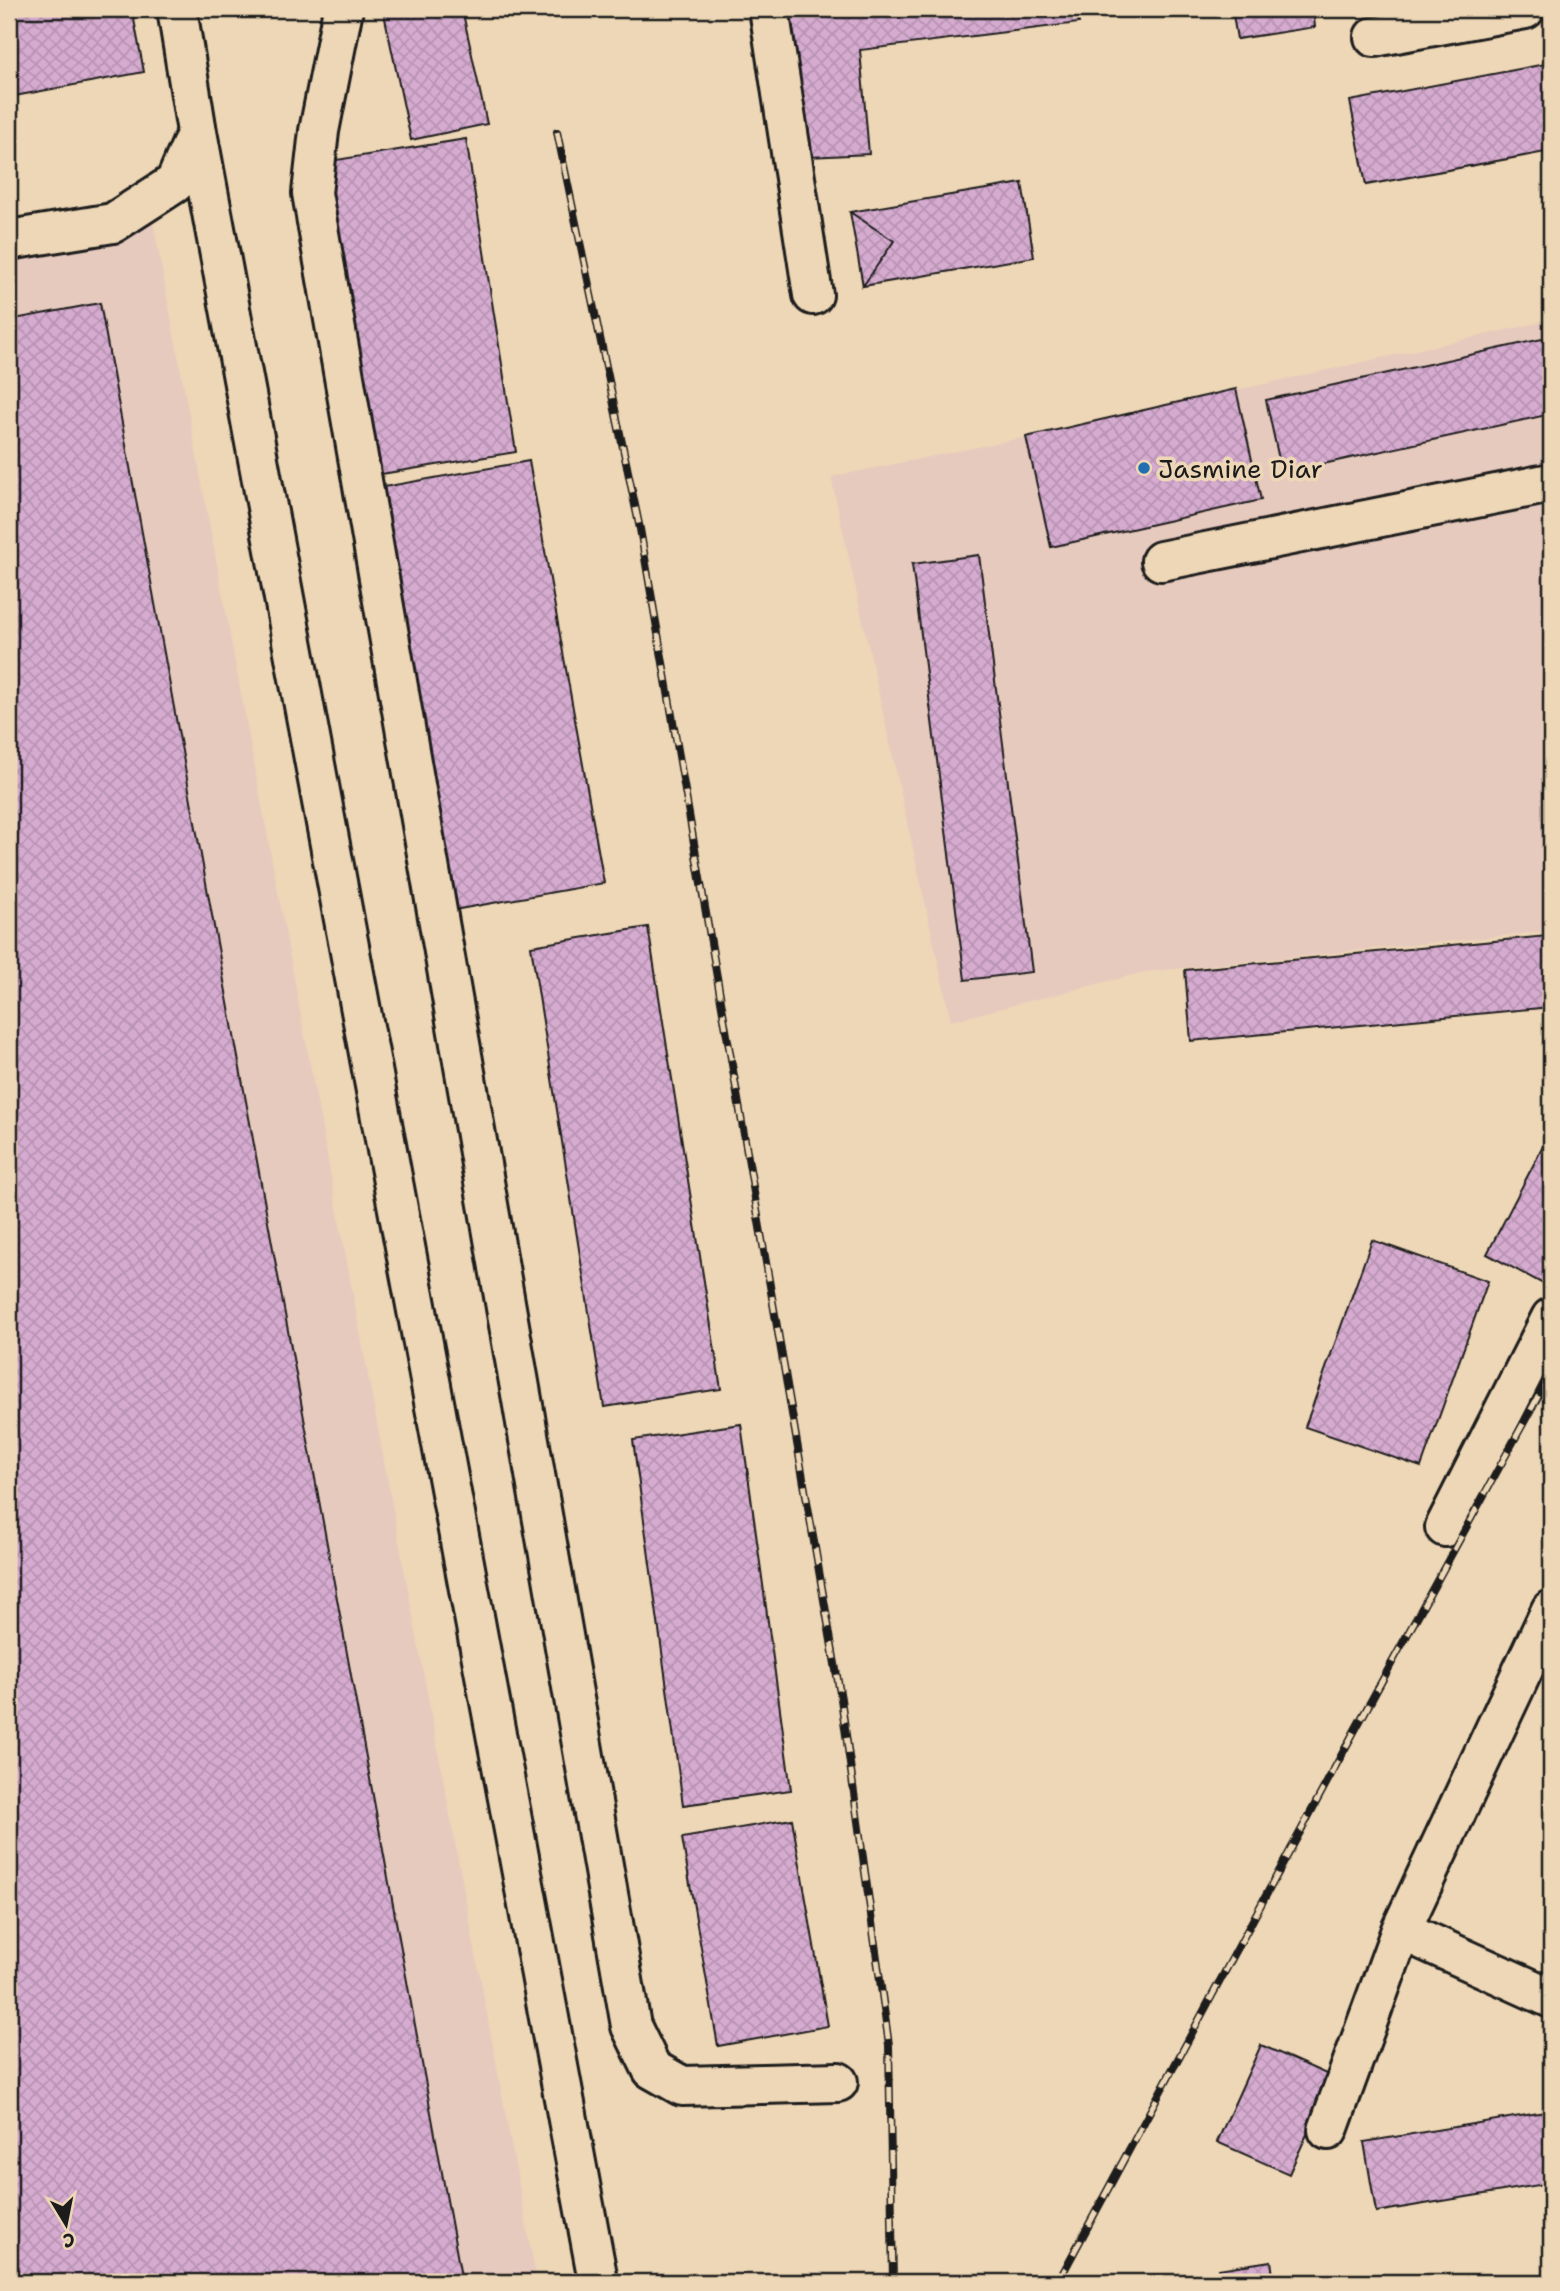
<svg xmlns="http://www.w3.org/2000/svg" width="1560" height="2291" font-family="'Shantell Sans',sans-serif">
  <defs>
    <pattern id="building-cross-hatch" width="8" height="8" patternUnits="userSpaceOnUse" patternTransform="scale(1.75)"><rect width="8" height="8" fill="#d6abd0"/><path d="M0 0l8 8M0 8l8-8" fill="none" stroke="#b793b2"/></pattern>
  </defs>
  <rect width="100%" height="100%" fill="#eed7b6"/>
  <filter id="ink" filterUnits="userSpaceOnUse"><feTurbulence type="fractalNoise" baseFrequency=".0143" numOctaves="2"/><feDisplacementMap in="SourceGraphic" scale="14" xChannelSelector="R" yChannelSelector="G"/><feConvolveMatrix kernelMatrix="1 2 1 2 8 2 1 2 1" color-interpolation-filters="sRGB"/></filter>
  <g filter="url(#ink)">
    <!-- built -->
    <path fill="#e7cabe" d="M153,221L537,2282H9V248Z
      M1551,320V931L1145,972L951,1021L831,477L1026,437Z"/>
    <!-- building -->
    <path fill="url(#building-cross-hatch)" stroke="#1c1c1c" stroke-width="2" d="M9,9H132L144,72L9,97Z
      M383,9H462L487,124L411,140Z
      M789,9H1076L1079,23L860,50L869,154L809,157Z
      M1232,9H1313L1315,27L1237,39Z
      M1551,63V151L1366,185L1350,101Z
      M466,139L516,452L369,476L318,163Z
      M1022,183L1034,257L863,286L850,212Z
      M1022,183L1034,257L863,286L894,241L850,212Z
      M100,303L462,2282H9V320Z
      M1551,337V414L1282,473L1266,400Z
      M1236,389L1261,500L1051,547L1026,437Z
      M529,461L604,883L448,911L372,489Z
      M979,555L1032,972L965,980L912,564Z
      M648,927L721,1389L604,1407L531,946Z
      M1547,936L1551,1007L1191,1041L1185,970Z
      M1551,1131V1282L1549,1287L1487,1254Z
      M1372,1240L1488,1281L1421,1467L1305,1427Z
      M741,1424L791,1790L683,1805L633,1440Z
      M792,1819L828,2026L718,2046L682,1838Z
      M1261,2045L1333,2077L1289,2174L1217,2142Z
      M1551,2111V2183L1376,2212L1364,2142Z
      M1271,2261L1274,2282H1220L1218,2269Z"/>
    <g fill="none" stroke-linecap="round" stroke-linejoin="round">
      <!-- minor casing -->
      <g stroke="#1c1c1c" stroke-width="44">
        <path id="minor" d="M343,9L319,131L312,193L631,2026L652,2069L682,2086L838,2082
          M769,9L813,295
          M1374,37L1525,9
          M197,132L597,2275
          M9,240L113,223L175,183L197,132L177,9
          M1161,561L1551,483
          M1445,1527L1551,1318
          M1401,1930L1551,1998
          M1328,2130L1401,1930L1551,1610"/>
      </g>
      <!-- minor -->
      <use href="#minor" stroke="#eed7b6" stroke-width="38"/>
      <!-- rail casing -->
      <g stroke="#1c1c1c" stroke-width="8">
        <path id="rail" d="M557,132L640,529L841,1699L889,2045L893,2282
          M1058,2282L1355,1730L1551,1373"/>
      </g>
      <!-- rail -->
      <use href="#rail" stroke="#eed7b6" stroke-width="5" stroke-dasharray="16" stroke-linecap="butt"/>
    </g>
  </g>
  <!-- markers -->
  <circle fill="#1f6fb2" stroke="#eed7b6" stroke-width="2.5" cx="1144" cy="468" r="7"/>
  <g text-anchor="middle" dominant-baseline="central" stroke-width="7" stroke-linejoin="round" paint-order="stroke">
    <!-- poi labels -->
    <g font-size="26" fill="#1c1c1c" stroke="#eed7b6" text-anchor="start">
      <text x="1158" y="468">Jasmine Diar</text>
    </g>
  </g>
  <!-- margin -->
  <rect width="1560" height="2291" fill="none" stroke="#eed7b6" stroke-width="35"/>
  <rect x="18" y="18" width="1525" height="2256" fill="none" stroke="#1c1c1c" stroke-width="2.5" filter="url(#ink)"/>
  <!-- north arrow -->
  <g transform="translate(66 2224) rotate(170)" stroke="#eed7b6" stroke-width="5" paint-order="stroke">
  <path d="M0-5L12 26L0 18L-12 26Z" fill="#1c1c1c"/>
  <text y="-10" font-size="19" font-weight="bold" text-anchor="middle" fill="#1c1c1c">С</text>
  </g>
</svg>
